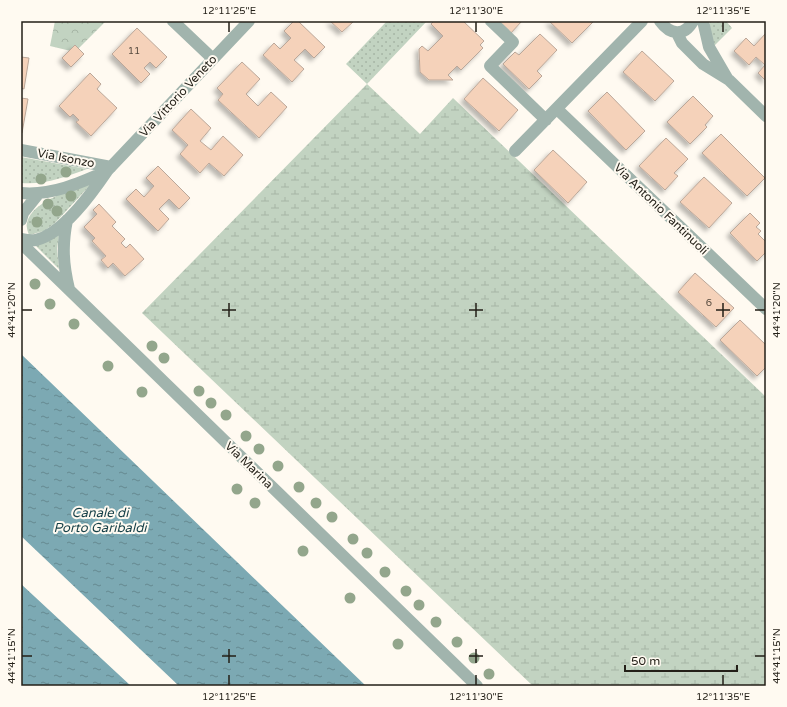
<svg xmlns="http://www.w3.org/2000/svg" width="787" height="707" font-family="'Varela Round',sans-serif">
  <defs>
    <pattern id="grass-dots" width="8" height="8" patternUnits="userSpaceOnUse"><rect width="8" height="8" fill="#c2d3c1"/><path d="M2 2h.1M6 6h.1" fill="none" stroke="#a6b5a5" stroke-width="1.8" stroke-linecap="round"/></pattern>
    <pattern id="wetland-marsh" width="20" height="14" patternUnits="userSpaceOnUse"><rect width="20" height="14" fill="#c2d3c1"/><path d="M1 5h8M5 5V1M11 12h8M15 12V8" fill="none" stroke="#a6b5a5"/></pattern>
    <pattern id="park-crowns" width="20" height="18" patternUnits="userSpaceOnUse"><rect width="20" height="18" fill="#c2d3c1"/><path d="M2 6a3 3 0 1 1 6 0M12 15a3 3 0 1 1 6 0" fill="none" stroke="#a6b5a5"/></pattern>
    <pattern id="water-ripples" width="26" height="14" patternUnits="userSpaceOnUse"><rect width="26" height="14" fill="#7ca9b3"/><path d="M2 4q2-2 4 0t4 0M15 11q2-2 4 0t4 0" fill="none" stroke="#658991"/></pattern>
    <filter id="shadow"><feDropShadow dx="-3.5" dy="3.5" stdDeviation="2" flood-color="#0004"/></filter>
  </defs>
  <rect width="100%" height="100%" fill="#fffaf1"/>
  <!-- grass -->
  <path fill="url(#grass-dots)" d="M387,21H427L367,84L346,64Z
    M710,21H726L732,28L714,46L710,30Z
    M21,157L87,169C65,177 45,185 21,183Z
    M93,182L55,223L44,231L29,235C28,232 26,227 27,223C32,200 73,190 93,182Z
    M59,234L57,249L59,269L36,246Z"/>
  <!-- wetland -->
  <path fill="url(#wetland-marsh)" d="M367,84L420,134L453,98L766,397V686H533L142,313Z"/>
  <!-- park -->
  <path fill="url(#park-crowns)" d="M55,21H106L75,52L50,46Z"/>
  <!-- water -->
  <path fill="url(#water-ripples)" d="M21,354L366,686H179L21,536Z
    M21,584L131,686H21Z"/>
  <!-- building -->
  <path fill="#f5d2ba" stroke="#bba799" filter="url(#shadow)" d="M294,21H298L325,47L314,58L305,49L294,60L304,69L292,82L263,55L274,43L280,49L291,38L284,31Z
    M330,21H352L353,22L342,32Z
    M434,21H463L484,41L480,45L483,48L461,70L457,66L448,75L453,80H429L420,72L419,49L422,46L428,51L443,36L431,24Z
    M497,21H522L510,34Z
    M549,21H594L572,43Z
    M137,28L167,57L156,68L150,62L144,68L150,74L141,83L112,54Z
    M766,33V81L758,73L765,65L756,57L749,65L734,51L746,38L754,46Z
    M540,34L557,50L537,71L542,76L529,89L503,64L515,52L519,55Z
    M75,45L84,54L71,67L62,58Z
    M642,51L674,81L655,101L623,72Z
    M21,57L29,58L24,89L21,88Z
    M242,62L260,79L246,94L258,106L271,92L287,107L259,138L218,100L223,94L217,88Z
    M90,73L101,84L97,89L117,108L91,136L76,122L79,120L73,114L70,117L59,106Z
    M483,78L518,110L499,131L464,99Z
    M607,92L645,131L626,150L588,111Z
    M693,96L713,116L705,125L707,127L690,144L667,122Z
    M21,98L28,99L22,133H21Z
    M191,109L211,128L200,141L211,150L223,136L243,155L224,176L209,163L200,173L180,154L188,145L172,130Z
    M721,134L765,178L747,196L702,153Z
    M666,138L688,159L674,173L678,176L665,190L639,166Z
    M553,150L587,182L568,203L534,170Z
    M158,166L190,198L179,209L169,199L159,209L169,219L158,231L126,199L136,189L144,197L154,186L146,178Z
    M704,177L732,203L709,228L680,202Z
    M99,204L116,222L112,226L125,239L121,243L126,248L130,244L144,259L125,276L113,263L108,268L101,260L106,256L92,241L95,238L84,227L97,214L93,210Z
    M750,213L760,223L756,227L761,231L758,234L766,242V252L757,261L730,233Z
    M695,273L734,308L716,327L678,292Z
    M740,320L766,345V367L757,376L720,340Z"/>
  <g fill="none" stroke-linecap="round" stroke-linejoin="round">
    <!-- minor -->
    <path stroke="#a1b4ad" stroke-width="12" d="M173,21L213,59
      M491,21L513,42L490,66L546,120
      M660,21C670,35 684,37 693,21
      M703,21L709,47L727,78
      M677,33L682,43L703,64L729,80L766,116
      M557,109L766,309
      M21,150L111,167
      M515,151L642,21
      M21,193C51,196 80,183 107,171
      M21,220L23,213L39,193
      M67,220C62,245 63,264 69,289
      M21,239C26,240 31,241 36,240C63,234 92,193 107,171L249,21
      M21,243L477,686"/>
  </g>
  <!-- trees -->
  <g fill="#93a68c">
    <circle cx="66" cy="172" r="5.5"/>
    <circle cx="41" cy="179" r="5.5"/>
    <circle cx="71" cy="196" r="5.5"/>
    <circle cx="48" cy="204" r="5.5"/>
    <circle cx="57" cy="211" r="5.5"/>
    <circle cx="37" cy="222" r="5.5"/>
    <circle cx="35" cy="284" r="5.5"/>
    <circle cx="50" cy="304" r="5.5"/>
    <circle cx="74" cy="324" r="5.5"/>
    <circle cx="152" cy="346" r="5.5"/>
    <circle cx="164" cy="358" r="5.5"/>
    <circle cx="108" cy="366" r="5.5"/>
    <circle cx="199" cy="391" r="5.5"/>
    <circle cx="142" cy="392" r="5.5"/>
    <circle cx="211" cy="403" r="5.5"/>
    <circle cx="226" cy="415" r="5.5"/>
    <circle cx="246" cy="436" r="5.5"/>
    <circle cx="259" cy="449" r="5.5"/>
    <circle cx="278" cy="466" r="5.5"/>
    <circle cx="299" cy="487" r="5.5"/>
    <circle cx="237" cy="489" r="5.5"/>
    <circle cx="255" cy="503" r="5.5"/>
    <circle cx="316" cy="503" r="5.5"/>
    <circle cx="332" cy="517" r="5.5"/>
    <circle cx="353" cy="539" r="5.5"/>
    <circle cx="303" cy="551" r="5.5"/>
    <circle cx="367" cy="553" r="5.5"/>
    <circle cx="385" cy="572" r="5.5"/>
    <circle cx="406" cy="591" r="5.5"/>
    <circle cx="350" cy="598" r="5.5"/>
    <circle cx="419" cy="605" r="5.5"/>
    <circle cx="436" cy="622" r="5.5"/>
    <circle cx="457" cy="642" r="5.5"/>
    <circle cx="398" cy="644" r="5.5"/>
    <circle cx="474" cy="658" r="5.5"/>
    <circle cx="489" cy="674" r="5.5"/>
  </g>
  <!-- ticks -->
  <path fill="none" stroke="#231f17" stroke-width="1.5" d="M229,22V32M476,22V32M723,22V32M229,303V317M476,303V317M723,303V317M22,310H32M222,310H236M469,310H483M716,310H730M755,310H765M229,649V663M476,649V663M22,656H32M222,656H236M469,656H483M755,656H765M229,675V685M476,675V685M723,675V685"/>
  <g text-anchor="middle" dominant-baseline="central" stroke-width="4" stroke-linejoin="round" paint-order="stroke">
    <!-- number labels -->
    <g font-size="10" fill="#584c40">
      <text x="134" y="51">11</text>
      <text x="709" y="303">6</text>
    </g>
    <!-- street labels -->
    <g font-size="12" fill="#231f17" stroke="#fffaf1">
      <text transform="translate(178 96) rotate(-47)">Via Vittorio Veneto</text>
      <text transform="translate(66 158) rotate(11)">Via Isonzo</text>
      <text transform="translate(661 209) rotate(44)">Via Antonio Fantinuoli</text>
      <text transform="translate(249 465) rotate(44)">Via Marina</text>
    </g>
    <!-- water labels -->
    <g font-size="13" font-style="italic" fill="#153f47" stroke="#fffaf1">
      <text x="100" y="513">Canale di<tspan x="100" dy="15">Porto Garibaldi</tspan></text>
    </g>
  </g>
  <!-- border -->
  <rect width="787" height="707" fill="none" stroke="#fffaf1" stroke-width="44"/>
  <!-- scale -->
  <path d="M625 665v6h112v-6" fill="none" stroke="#231f17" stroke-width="2"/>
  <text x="631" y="665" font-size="12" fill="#231f17" stroke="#fffaf1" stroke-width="3" paint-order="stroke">50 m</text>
  <rect x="22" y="22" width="743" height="663" fill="none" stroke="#231f17" stroke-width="1.5"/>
  <g font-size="10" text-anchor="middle" fill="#231f17">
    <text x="229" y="14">12°11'25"E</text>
    <text x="476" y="14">12°11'30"E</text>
    <text x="723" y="14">12°11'35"E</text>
    <text transform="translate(11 310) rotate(-90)" y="4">44°41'20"N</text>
    <text transform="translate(776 310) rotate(-90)" y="4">44°41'20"N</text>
    <text transform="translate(11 656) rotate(-90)" y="4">44°41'15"N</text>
    <text transform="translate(776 656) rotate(-90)" y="4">44°41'15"N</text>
    <text x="229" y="700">12°11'25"E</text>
    <text x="476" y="700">12°11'30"E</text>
    <text x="723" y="700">12°11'35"E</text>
  </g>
</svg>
